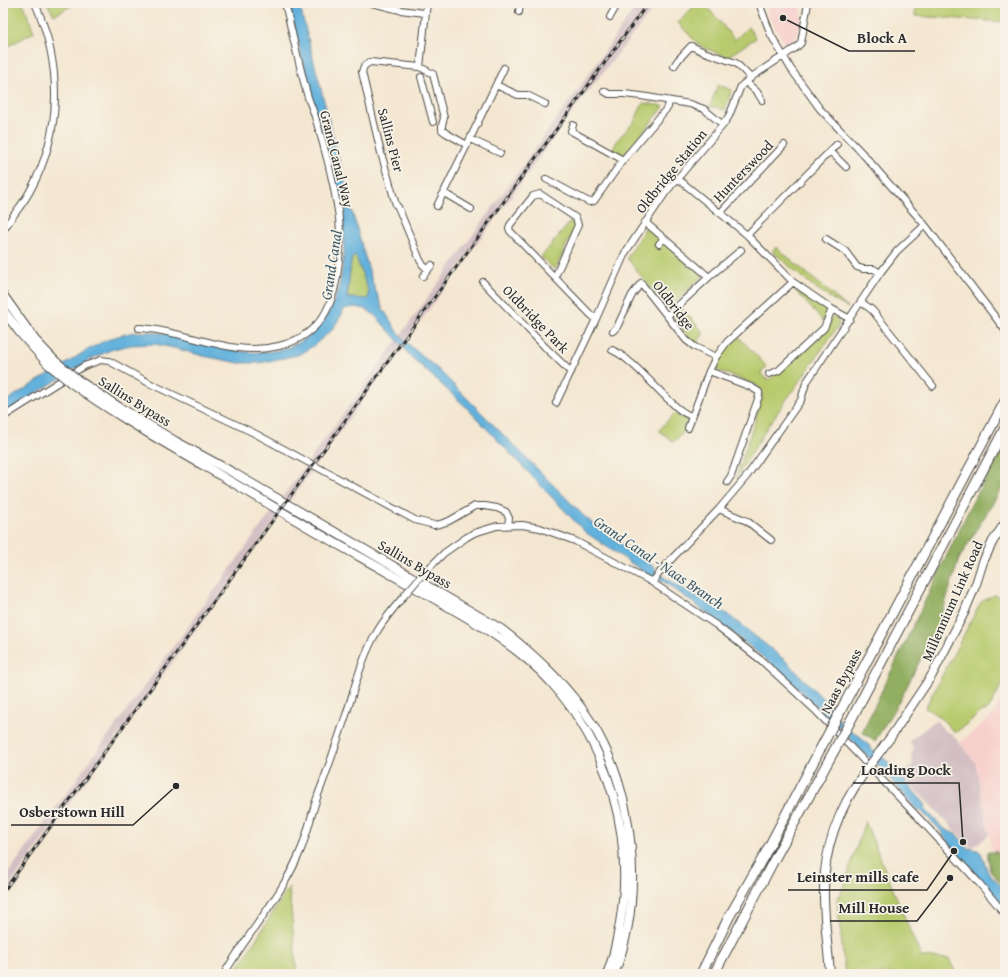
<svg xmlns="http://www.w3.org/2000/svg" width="1008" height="977" font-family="'Gentium Book Plus',serif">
  <rect width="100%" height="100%" fill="#f7f3e8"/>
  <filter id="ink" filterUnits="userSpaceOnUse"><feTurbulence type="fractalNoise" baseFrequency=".025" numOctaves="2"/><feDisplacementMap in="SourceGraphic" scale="8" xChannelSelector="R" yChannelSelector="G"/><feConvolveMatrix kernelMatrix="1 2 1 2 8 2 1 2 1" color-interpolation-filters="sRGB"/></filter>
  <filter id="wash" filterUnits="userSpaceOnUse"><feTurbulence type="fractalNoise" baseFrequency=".012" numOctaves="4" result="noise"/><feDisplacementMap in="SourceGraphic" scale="16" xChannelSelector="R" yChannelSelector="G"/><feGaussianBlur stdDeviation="0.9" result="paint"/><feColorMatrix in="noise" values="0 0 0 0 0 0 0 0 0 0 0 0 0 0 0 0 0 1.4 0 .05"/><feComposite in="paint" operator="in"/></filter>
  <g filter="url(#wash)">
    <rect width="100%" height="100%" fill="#f4e7d1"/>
    <!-- built -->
    <path fill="#f7d0cc" d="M765,3H802L801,20L797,37L793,41L785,44L769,16Z
      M1005,692V879L996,868L975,762L960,743L994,714Z"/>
    <!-- industrial -->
    <path fill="#d2bec3" d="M638,3H658L582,99L3,895V880L424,303L591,71Z
      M936,720L945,731L952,734L975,762L989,835L972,848L900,774L913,765L911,757L914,748L909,741Z"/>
    <!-- green -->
    <path fill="#b8ca6d" stroke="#727a4c" d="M3,3H23L34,32L3,49Z
      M47,3H77L54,15Z
      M697,3H704L735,40L748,27L756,38L730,55L732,59L700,46L678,23Z
      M915,3H1005V22L915,16Z
      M718,85L732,90L725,110L715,107L709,108Z
      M643,103L663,106V108L625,154L620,156L612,151L618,139L634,122Z
      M571,221L576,225L555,270L541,257Z
      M649,227L661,238L656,244L659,246L664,240L678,252L676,255L681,259L683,257L688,261L686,264L691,268L694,266L703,274L702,277L670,307H665L627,258L645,228Z
      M776,247L848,308C820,294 796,272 772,251Z
      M353,255L356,257L369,292L368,300L347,298L351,262Z
      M794,289C805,295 818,301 827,311L824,322Z
      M682,308L704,333L696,344L691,341L674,318L675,314Z
      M833,316L838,319L839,325L768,426L736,478L756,417L762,396V391L758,386L717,370C713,362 730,341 737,335L767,367L762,371V374L766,379H770L830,325V319Z
      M675,413L681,418L683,416L687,420L684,428L686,430L673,442L659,430Z
      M994,595L1005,600V678L989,709L983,711L955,733L939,716L925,708L981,602Z
      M865,821L921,957L949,959L956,974H845L837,899L844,886Z
      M289,887L297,974H234Z"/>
    <!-- forest -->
    <path fill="#92ae60" stroke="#5e6c46" d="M1005,445V483L959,559L939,623L901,698L875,741L862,732L972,503Z
      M987,852H998L1002,865L1005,869V889L990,870Z"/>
    <!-- water -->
    <path fill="#62b1dc" stroke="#466e84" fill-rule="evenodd" d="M289,3H299L354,218L372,281L382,307L395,328L408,344L440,371L584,516L593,524L656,568L655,571L665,578L727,614L755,636L786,661L827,703L831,711L853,733L860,736L873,750L886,760L926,805L924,808L943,828L957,835L968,848L978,850L981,853L988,872L1005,891V907L944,837L940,830L920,810L916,809L879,766L864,753L828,716H826C791,679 753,648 713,618C693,603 674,588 654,575L650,576L585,532L464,405L409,355C403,346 396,339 389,331C374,315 368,303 344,309L341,316L332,330L313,346L298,355L259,363H239L203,356L174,348L155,344L131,345L113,349L91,359L3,414V403C23,390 44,377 64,365C82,353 100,341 121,335C170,321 217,357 266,352C334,346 348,279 343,222C342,213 339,204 338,195C331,160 320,127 311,93C303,63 296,33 289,3ZM353,256L356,257L369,292L368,299L347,298L351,262Z"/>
  </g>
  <g filter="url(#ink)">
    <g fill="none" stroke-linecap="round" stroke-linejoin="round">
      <!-- minor casing -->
      <g stroke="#494744" stroke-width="8">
        <path id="minor" d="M372,3L400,10L425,13
          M427,3L420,67L370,62L364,66L362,72L381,153L396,205L398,207L420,260L423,265L428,270
          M759,3L771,35L791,69L820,109L863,154L925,225L1005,330
          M519,12L520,3
          M610,17L618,3
          M674,66L678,60L691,46L704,52L736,63L751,78
          M420,67L433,74L444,118L442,125V130L446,133L467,145L504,68
          M421,77L433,122
          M746,82L757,92L762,100
          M496,85L518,95H527L545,104
          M604,91L609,94H624L641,96L690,104L704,109L723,125
          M573,125L571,131L623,160
          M470,139L500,153
          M830,151L846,167
          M677,178L747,235L793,282L832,309L850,319
          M546,179L589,202L594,201L623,160L668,107L669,101
          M444,193L471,209
          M437,206L467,145
          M720,213L784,145
          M645,222L709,277
          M3,231C11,217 22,206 30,191C63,131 62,64 35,3
          M747,235L837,144
          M826,239L845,251L857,267L863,269H874L880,273
          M659,244L664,238
          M423,276L432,265
          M555,277L578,225L576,218L540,194L533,196L510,225L509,228L510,231L591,315L596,319
          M483,282L545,347L571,372
          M861,302L872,310L933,386
          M668,315L709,277L741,250
          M139,328C186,330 231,358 279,346C295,342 309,334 319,322C341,296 343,236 337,205C332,175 324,145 315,117C313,109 309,102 307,94C299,64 292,33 285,3
          M613,331L617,327L632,295L641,283L686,340L695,347L716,357
          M612,350C628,356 655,387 669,400C675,406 683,414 692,416
          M709,371L751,387L759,392V396L731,476L727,482
          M769,374L778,371L824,328L832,309
          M556,403L596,319L625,253L666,192L723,125L729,116L741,86L753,76L797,47L801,43L808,3
          M3,417L84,366L101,360L109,361L151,384L254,433L415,520L434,525L440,524L449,521L475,506H485L497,508L506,512L509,518L508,525
          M688,428L709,371L716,357L727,342L793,282
          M719,509L747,521L771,540
          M421,576L444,553L467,537L474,533L497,526L522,525L540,528L575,541L650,581L716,625L762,661L815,710L915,814L979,883L1005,914
          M650,581L654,580L664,567L719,509L747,476L801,400L806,383L880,273L897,251L925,225
          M224,974C249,931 284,894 302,847C308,831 312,812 318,795C328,769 337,742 346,715C355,687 362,656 378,630C387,615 398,603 409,590"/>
      </g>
      <!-- major casing -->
      <g stroke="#494744" stroke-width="10">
        <path id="major" d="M3,295L35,340L54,360
          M3,310L21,334L49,365
          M78,380L119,407L175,441L232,472L501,629C535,655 568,686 591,722C635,792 645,898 614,974
          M71,383C114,414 160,440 206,467C258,497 309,529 362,558C390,574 419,590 447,606C484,627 520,649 550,681C609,747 635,836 620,923C617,940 614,958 607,974
          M890,738L932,675L964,613L976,584L983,562L993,541L1005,523
          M830,974C828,947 824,921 824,894C823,850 839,808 864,773"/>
      </g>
      <!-- highway casing -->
      <g stroke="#494744" stroke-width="11">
        <path id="highway" d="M841,710L1005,401
          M851,720L1005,428
          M701,974L729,917L765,854L825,740
          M714,974L774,860L835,749"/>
      </g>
      <!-- minor -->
      <use href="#minor" stroke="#fff" stroke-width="6"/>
      <!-- major -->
      <use href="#major" stroke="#fff" stroke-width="8"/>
      <!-- highway -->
      <use href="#highway" stroke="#fff" stroke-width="9"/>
      <!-- rail casing -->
      <g stroke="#2b2b2b" stroke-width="3">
        <path id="rail" d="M3,892L648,3"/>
      </g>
      <!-- rail -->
      <use href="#rail" stroke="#f7f3e8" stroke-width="1.5" stroke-dasharray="4.5" stroke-linecap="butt"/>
      <!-- minor-bridge casing -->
      <g stroke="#494744" stroke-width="8" stroke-linecap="butt">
        <path id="minor-bridge" d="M409,590L421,576"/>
      </g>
      <!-- major-bridge casing -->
      <g stroke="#494744" stroke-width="10" stroke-linecap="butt">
        <path id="major-bridge" d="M54,360L78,380
          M49,365L71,383
          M864,773L890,738"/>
      </g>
      <!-- highway-bridge casing -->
      <g stroke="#494744" stroke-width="11" stroke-linecap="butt">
        <path id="highway-bridge" d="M825,740L841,710
          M835,749L851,720"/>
      </g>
      <!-- minor-bridge -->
      <use href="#minor-bridge" stroke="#fff" stroke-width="6"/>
      <!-- major-bridge -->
      <use href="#major-bridge" stroke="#fff" stroke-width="8"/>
      <!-- highway-bridge -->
      <use href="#highway-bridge" stroke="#fff" stroke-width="9"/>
    </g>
  </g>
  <g text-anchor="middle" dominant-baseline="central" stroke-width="3.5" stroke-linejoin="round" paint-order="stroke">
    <!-- street labels -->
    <g font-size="14" fill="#2b2b2b" stroke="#f7f3e8">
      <text transform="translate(391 140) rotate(75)">Sallins Pier</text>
      <text transform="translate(337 159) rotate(76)">Grand Canal Way</text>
      <text transform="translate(671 171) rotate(-51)">Oldbridge Station</text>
      <text transform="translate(743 171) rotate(-46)">Hunterswood</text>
      <text transform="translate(674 305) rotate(52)">Oldbridge</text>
      <text transform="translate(536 319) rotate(46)">Oldbridge Park</text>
      <text transform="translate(135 401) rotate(32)">Sallins Bypass</text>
      <text transform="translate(415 564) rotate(30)">Sallins Bypass</text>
      <text transform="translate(952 601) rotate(-66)">Millennium Link Road</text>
      <text transform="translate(841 681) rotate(-62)">Naas Bypass</text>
    </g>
    <!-- water labels -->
    <g font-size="15" font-style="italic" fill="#3e5a69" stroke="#f7f3e8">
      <text transform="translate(331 265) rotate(-81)">Grand Canal</text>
      <text transform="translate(659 562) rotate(34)">Grand Canal - Naas Branch</text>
    </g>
  </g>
  <!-- callouts -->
  <path fill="none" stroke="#2b2b2b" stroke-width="1.5" d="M783 18L849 51H915M963 842L959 783H853M176 786L133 825H11M954 851L927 890H788M950 878L917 921H830"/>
  <g fill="#2b2b2b" stroke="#f7f3e8" stroke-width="1.5">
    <circle cx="783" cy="18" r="4"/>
    <circle cx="963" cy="842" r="4"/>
    <circle cx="176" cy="786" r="4"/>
    <circle cx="954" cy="851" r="4"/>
    <circle cx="950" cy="878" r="4"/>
  </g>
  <g font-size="15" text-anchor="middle" font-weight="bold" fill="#2b2b2b" stroke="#f7f3e8" stroke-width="3.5" stroke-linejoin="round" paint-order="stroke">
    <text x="882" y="43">Block A</text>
    <text x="906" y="775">Loading Dock</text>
    <text x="72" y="817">Osberstown Hill</text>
    <text x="858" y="882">Leinster mills cafe</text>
    <text x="874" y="913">Mill House</text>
  </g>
  <!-- margin -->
  <rect width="1008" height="977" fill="none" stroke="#f7f3e8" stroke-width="16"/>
</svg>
